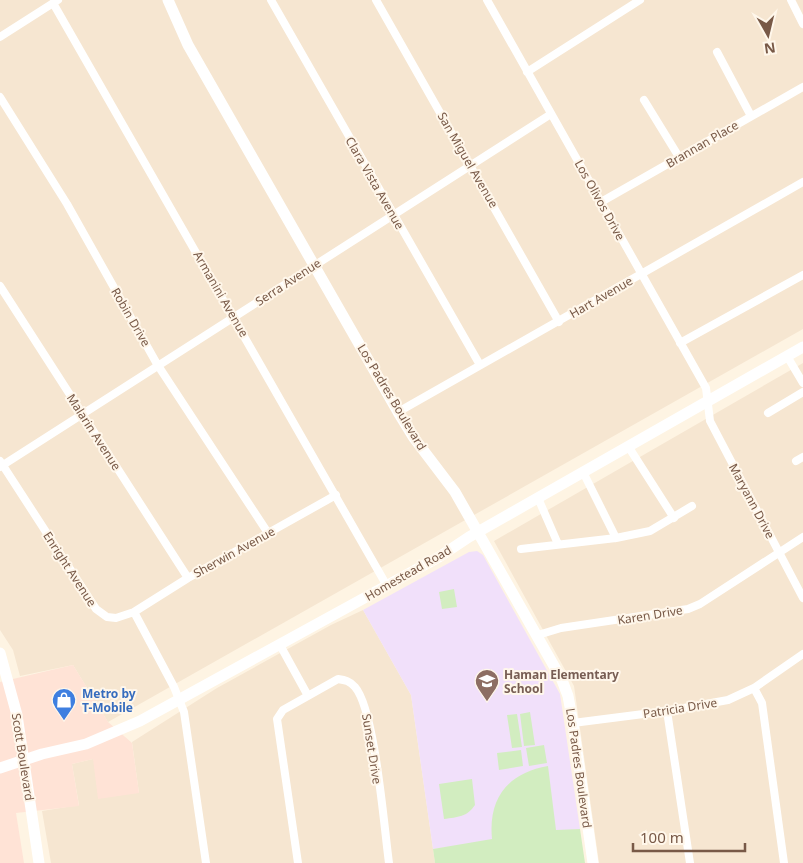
<svg xmlns="http://www.w3.org/2000/svg" width="803" height="863" font-family="'Noto Sans',sans-serif">
  <rect width="100%" height="100%" fill="#fef4e3"/>
  <!-- residential -->
  <path fill="#f6e6d1" d="M0,0H803V329L108,722L73,665L20,676L13,650L0,630Z
    M803,363V863H599L574,686L494,541Z
    M363,610L411,695L435,863H51L42,811L79,805L72,764L93,759L139,793L132,742L217,688L331,625Z"/>
  <!-- commercial -->
  <path fill="#ffe3d6" d="M73,665L108,722L132,743L139,793L98,799L93,759L72,764L79,806L16,813L24,863H0V682Z"/>
  <!-- education -->
  <path fill="#f1e0fa" d="M477,551L483,555L560,694L580,829L433,849L411,695L363,610L469,552Z"/>
  <!-- green -->
  <path fill="#d2edc0" d="M454,589L457,607L442,609L439,592Z
    M530,712L535,745L524,746L520,714Z
    M517,714L522,747L512,748L507,715Z
    M544,745L547,763L529,766L526,748Z
    M521,750L523,766L499,770L497,753Z
    M548,766L556,830L580,829L585,863H435L433,849L492,839C488,798 508,773 548,766Z
    M472,779L475,805C467,817 458,817 444,819L439,784Z"/>
  <g fill="none" stroke-linecap="round" stroke-linejoin="round">
    <!-- street -->
    <path stroke="#fff" stroke-width="8" d="M271,0L480,365
      M376,0L559,322
      M487,0L706,388L710,421L803,598
      M791,0L803,24
      M53,3L387,586
      M0,37L58,0
      M717,52L751,116
      M527,72L640,0
      M0,97L67,204L157,364L268,533
      M644,100L679,157
      M601,202L803,87
      M0,286L188,578
      M680,343L803,275
      M787,356L803,383
      M398,412L803,182
      M768,413L803,392
      M628,446L674,518
      M0,461L96,609L107,617L116,618L134,612L188,578L336,495
      M796,461L803,457
      M0,467L551,114
      M583,472L616,538
      M538,498L558,544
      M521,549L616,538L650,531L692,506
      M134,612L174,687L184,712L206,863
      M538,635L561,628L688,609L700,604L803,537
      M280,645L307,694
      M754,688L762,703L784,863
      M667,711L690,863
      M573,723L667,711L728,700L754,688L803,654
      M298,863L277,719L283,710L338,679C345,680 350,681 355,687C375,710 384,827 389,863"/>
    <!-- secondary -->
    <path stroke="#fff" stroke-width="11" d="M168,0L188,45L398,412L414,438L455,492L562,680L568,696L573,723L593,863
      M0,653L17,715L39,863
      M0,768L42,754L86,744L140,721L439,557L469,537L803,347"/>
  </g>
  <!-- icons -->
  <defs>
    <g id="school-pin" transform="scale(1.25)"><path d="M0 17L-7.5 6A9.5 9.5 0 1 1 7.5 6Z" fill="#8d6e63" stroke="#fff7eb"/><path d="M0-5L7-2L0 1L-7-2ZM-4 1L0 2.5L4 1V4Q0 6-4 4Z" fill="#fff"/></g>
    <g id="shop-pin" transform="scale(1.25)"><path d="M0 17L-7.5 6A9.5 9.5 0 1 1 7.5 6Z" fill="#3f7fe0" stroke="#fff7eb"/><path d="M-5-2.5h2.3a2.7 3.5 0 0 1 5.4 0H5L5.5 6h-11ZM-1.5-2.5h3a1.5 2.3 0 0 0-3 0Z" fill="#fff"/></g>
  </defs>
  <g fill-rule="evenodd">
    <use href="#school-pin" x="487" y="681"/>
    <use href="#shop-pin" x="64" y="700"/>
  </g>
  <g text-anchor="middle" dominant-baseline="central" stroke-width="4" stroke-linejoin="round" paint-order="stroke">
    <!-- street labels -->
    <g font-size="12" fill="#785947" stroke="#fff7eb">
      <text transform="translate(702 144) rotate(-30)">Brannan Place</text>
      <text transform="translate(468 160) rotate(60)">San Miguel Avenue</text>
      <text transform="translate(375 183) rotate(60)">Clara Vista Avenue</text>
      <text transform="translate(600 200) rotate(61)">Los Olivos Drive</text>
      <text transform="translate(288 282) rotate(-33)">Serra Avenue</text>
      <text transform="translate(221 294) rotate(60)">Armanini Avenue</text>
      <text transform="translate(601 297) rotate(-30)">Hart Avenue</text>
      <text transform="translate(131 317) rotate(60)">Robin Drive</text>
      <text transform="translate(392 397) rotate(59)">Los Padres Boulevard</text>
      <text transform="translate(94 432) rotate(57)">Malarin Avenue</text>
      <text transform="translate(752 501) rotate(62)">Maryann Drive</text>
      <text transform="translate(234 552) rotate(-29)">Sherwin Avenue</text>
      <text transform="translate(70 569) rotate(57)">Enright Avenue</text>
      <text transform="translate(408 573) rotate(-30)">Homestead Road</text>
      <text transform="translate(650 615) rotate(-9)">Karen Drive</text>
      <text transform="translate(680 708) rotate(-9)">Patricia Drive</text>
      <text transform="translate(372 749) rotate(81)">Sunset Drive</text>
      <text transform="translate(23 757) rotate(81)">Scott Boulevard</text>
      <text transform="translate(579 768) rotate(82)">Los Padres Boulevard</text>
    </g>
    <!-- education labels -->
    <g font-size="12" font-weight="bold" fill="#785e54" stroke="#fff7eb" text-anchor="start">
      <text x="504" y="674">Haman Elementary<tspan x="504" dy="14">School</tspan></text>
    </g>
    <!-- shop labels -->
    <g font-size="12" font-weight="bold" fill="#366cbe" stroke="#fff7eb" text-anchor="start">
      <text x="82" y="693">Metro by<tspan x="82" dy="14">T-Mobile</tspan></text>
    </g>
  </g>
  <!-- north arrow -->
  <g transform="translate(768 35) rotate(172)" stroke="#fff7eb" stroke-width="4" paint-order="stroke">
  <path d="M0-4L9 19L0 12L-9 19Z" fill="#785947"/>
  <text y="-8" font-size="14" font-weight="bold" text-anchor="middle" fill="#785947">N</text>
  </g>
  <!-- scale -->
  <path d="M633 843v8h112v-8" fill="none" stroke="#785947" stroke-width="2.5"/>
  <text x="640" y="843" font-size="15" fill="#785947" stroke="#fff7eb" stroke-width="4" paint-order="stroke">100 m</text>
</svg>
